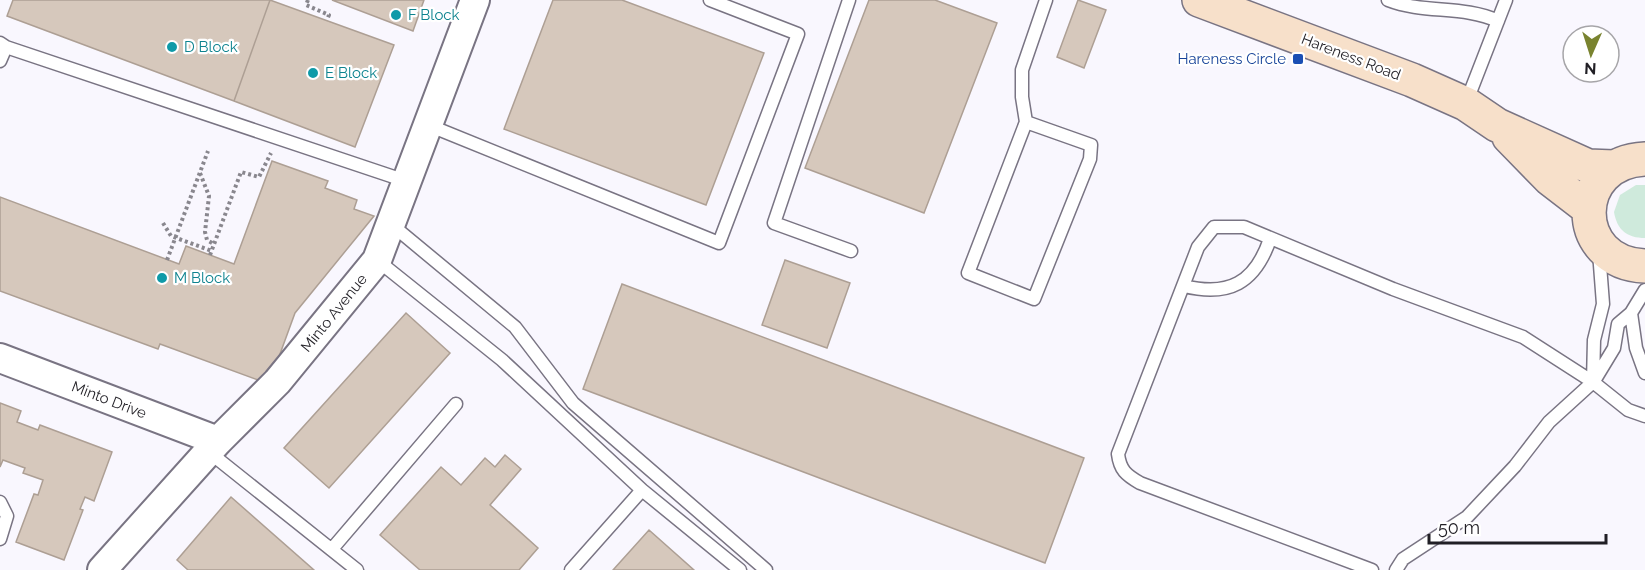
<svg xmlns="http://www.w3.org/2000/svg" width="1645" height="570" font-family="Raleway,sans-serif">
  <rect width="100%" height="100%" fill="#f9f7fe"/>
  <!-- green -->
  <path fill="#cfeadc" d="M1636,185H1645V238C1627,238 1617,230 1614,212L1620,195Z"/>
  <!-- building -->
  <path fill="#d6c8bc" stroke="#ad9f94" stroke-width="1.5" d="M13,0H270L234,101L7,16Z
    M270,0L394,45L355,147L234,101Z
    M332,0H424L413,31Z
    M553,0H622L764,53L706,205L504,129Z
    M869,0H935L997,23L924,213L805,168Z
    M1078,0L1106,10L1084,68L1057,57Z
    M272,161L328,181L325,188L357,200L354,209L374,216L295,313L269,384L160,344L158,349L0,291V197L179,264L186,246L234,264Z
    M785,260L850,283L827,348L762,325Z
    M622,284L1084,458L1045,563L583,389Z
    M406,313L450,353L329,488L284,448Z
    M0,403L21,411L17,422L38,430L40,425L112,452L94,501L85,497L80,509L83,510L64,560L16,542L34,494L38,495L43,480L23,473L25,468L3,460L0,467Z
    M505,455L521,469L490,505L538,548L519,570H420L380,535L441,467L461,485L485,458L495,467Z
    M231,497L314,570H188L177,560Z
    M649,530L694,570H613Z"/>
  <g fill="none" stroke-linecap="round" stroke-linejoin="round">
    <!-- service casing -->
    <g stroke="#797483" stroke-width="15">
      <path id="service" d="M849,0L774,223L851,251
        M1388,0C1424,14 1463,5 1498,21
        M0,43L6,47L0,61
        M6,47L406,181
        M1466,103L1506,0
        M1026,122L1091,145L1090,159L1034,299L968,273L1026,122L1022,97V70L1046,0
        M428,125L719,243L798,34L710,0
        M392,225L515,327L573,403L766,570
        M377,260L502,360L642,490L740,570
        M1184,286C1229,297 1255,283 1270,239
        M1631,313L1636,348L1645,373
        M1594,381L1614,348L1618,324L1631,313L1645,290
        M1593,382L1594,340L1603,304L1599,252
        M1593,382L1628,410L1645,416
        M209,452L357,570
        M0,502L7,516L0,539
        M332,549L456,404
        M571,570L642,490
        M1372,570L1140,483C1126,475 1120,470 1118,454L1198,247L1214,227H1244L1393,289L1523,337L1593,382L1549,422L1515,466L1467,517L1403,559L1396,570"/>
    </g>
    <!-- tertiary casing -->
    <g stroke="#797483" stroke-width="32">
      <path id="tertiary" d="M0,358L218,441
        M102,570L218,441L277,382L377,260L475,0"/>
    </g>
    <!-- secondary casing -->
    <g stroke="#797483" stroke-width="36">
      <path id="secondary" d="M1199,0L1412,80L1466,104L1497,125L1588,166L1614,167
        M1509,137L1550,179L1589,209
        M1645,159C1571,162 1570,263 1645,266"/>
    </g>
    <!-- path -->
    <path stroke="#89878e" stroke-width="4" stroke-dasharray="3 3" stroke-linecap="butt" d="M308,0L306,5L329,15L327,20
      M200,173L209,196L205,232L207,240L214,244
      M163,223L171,236L212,251
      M210,255L241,172L259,177L271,153
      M167,260L208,151"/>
    <!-- service -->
    <use href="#service" stroke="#fff" stroke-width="12"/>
    <!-- tertiary -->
    <use href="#tertiary" stroke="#fff" stroke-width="28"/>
    <!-- secondary -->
    <use href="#secondary" stroke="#f7e0ca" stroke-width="33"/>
  </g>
  <!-- markers -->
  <g fill="#0f9aa8" stroke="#fff" stroke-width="2">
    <circle cx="396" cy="15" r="6"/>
    <circle cx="172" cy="47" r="6"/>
    <circle cx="313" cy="73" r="6"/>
    <circle cx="162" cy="278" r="6"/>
  </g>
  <rect fill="#1a4fb4" stroke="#fff" stroke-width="2" x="1292" y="53" width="12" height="12" rx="3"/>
  <g text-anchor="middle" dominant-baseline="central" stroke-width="4.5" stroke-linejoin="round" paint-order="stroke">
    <!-- culture labels -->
    <g font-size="15" fill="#0d838f" stroke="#fff" text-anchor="start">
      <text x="408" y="15">F Block</text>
      <text x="184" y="47">D Block</text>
      <text x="325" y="73">E Block</text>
      <text x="174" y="278">M Block</text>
    </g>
    <!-- street labels -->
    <g font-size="15" fill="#211f25" stroke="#fff">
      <text transform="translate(1351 57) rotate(21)">Hareness Road</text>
      <text transform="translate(334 313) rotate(-51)">Minto Avenue</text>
      <text transform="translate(109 400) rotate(21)">Minto Drive</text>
    </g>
    <!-- transit labels -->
    <g font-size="15" fill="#164399" stroke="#fff" text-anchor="end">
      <text x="1286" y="59">Hareness Circle</text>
    </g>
  </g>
  <!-- north arrow -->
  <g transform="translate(1591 54) rotate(183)"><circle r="28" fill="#ffffff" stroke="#a6a5a8" stroke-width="1.5"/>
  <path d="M0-4.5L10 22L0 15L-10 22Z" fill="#79832f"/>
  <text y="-9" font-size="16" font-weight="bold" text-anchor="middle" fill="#211f25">N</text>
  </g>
  <!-- scale -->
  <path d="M1429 534v9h177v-9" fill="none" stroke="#211f25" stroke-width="3"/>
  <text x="1438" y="534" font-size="18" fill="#211f25" stroke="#ffffff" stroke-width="4.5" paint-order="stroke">50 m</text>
</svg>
